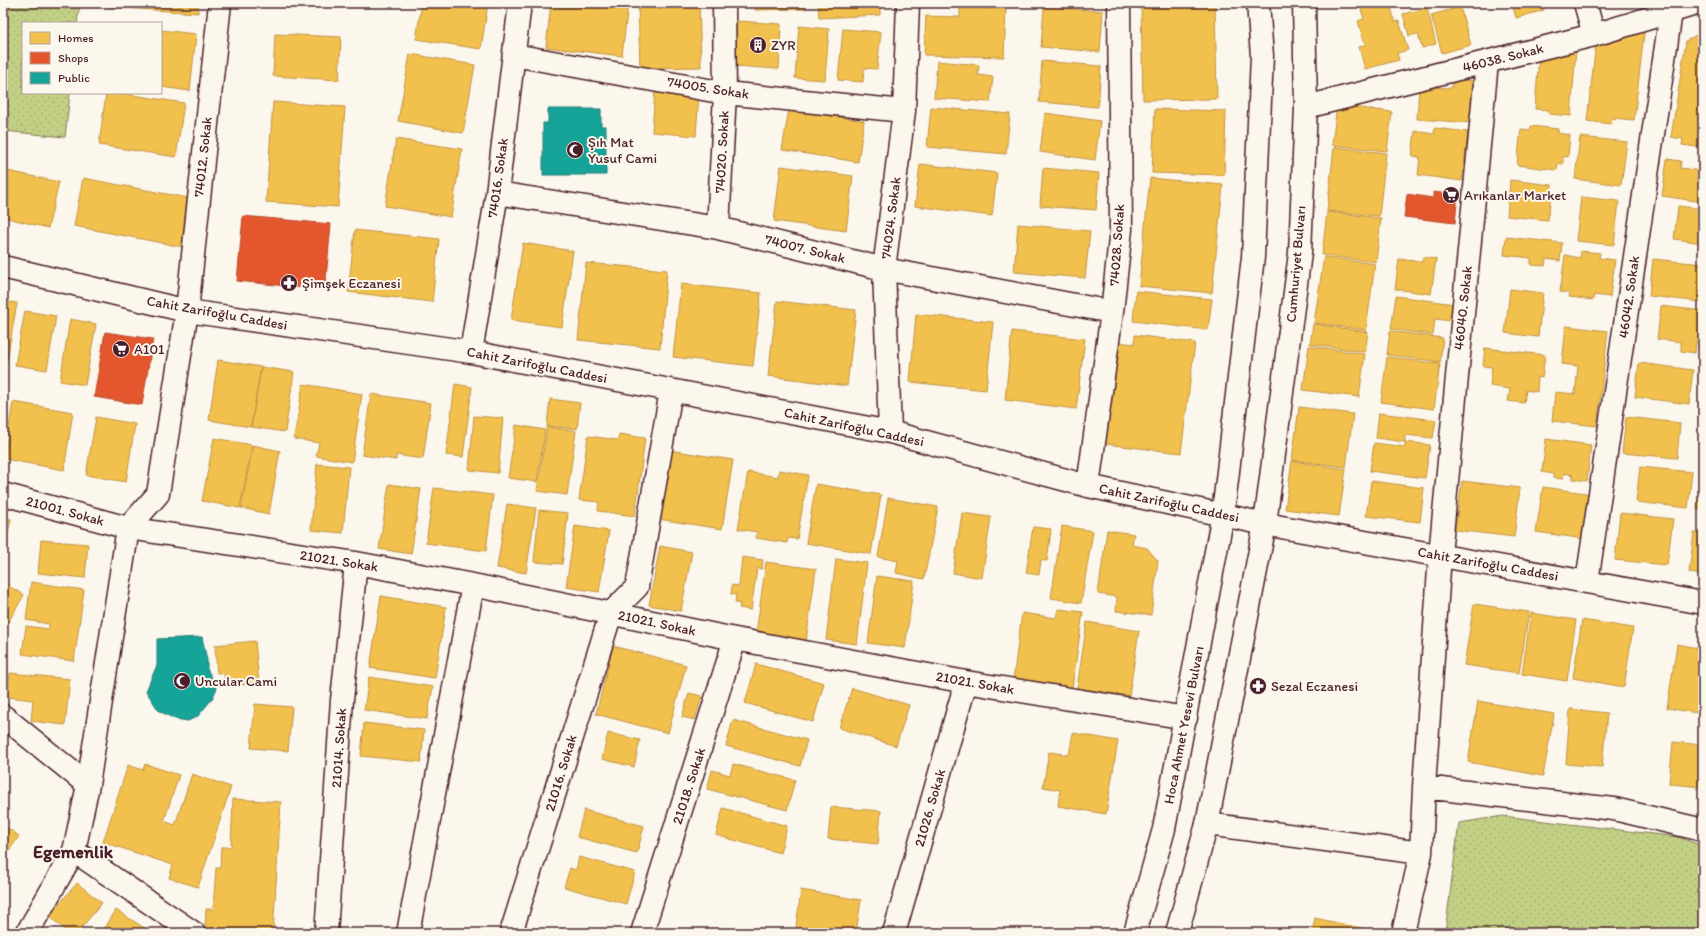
<svg xmlns="http://www.w3.org/2000/svg" width="1706" height="936" font-family="Itim,sans-serif">
  <defs>
    <pattern id="park-dots" width="8" height="8" patternUnits="userSpaceOnUse"><rect width="8" height="8" fill="#c2d085"/><path d="M2 2h.1M6 6h.1" fill="none" stroke="#a8b273" stroke-width="1.8" stroke-linecap="round"/></pattern>
  </defs>
  <rect width="100%" height="100%" fill="#fbf7ec"/>
  <filter id="ink" filterUnits="userSpaceOnUse"><feTurbulence type="fractalNoise" baseFrequency=".025" numOctaves="2"/><feDisplacementMap in="SourceGraphic" scale="8" xChannelSelector="R" yChannelSelector="G"/><feConvolveMatrix kernelMatrix="1 2 1 2 8 2 1 2 1" color-interpolation-filters="sRGB"/></filter>
  <g filter="url(#ink)">
    <!-- park -->
    <path fill="url(#park-dots)" stroke="#867858" d="M3,3H80L77,23H23V93H70L65,137L3,131Z
      M1503,816L1678,837L1703,846V933H1445L1459,823Z"/>
    <!-- homes -->
    <path fill="#f2c14e" stroke="#c09044" d="M109,3H198V13L109,7Z
      M422,3H488L481,49L416,39Z
      M551,3H628L622,56L546,47Z
      M638,3H699L701,67L640,68Z
      M755,3H804L805,9L755,10Z
      M818,3H880V15L819,18Z
      M1141,3H1215L1217,99L1143,100Z
      M1359,3H1406L1391,7L1395,22L1399,21L1408,50L1397,53L1399,60L1365,69L1359,47L1365,45L1358,21L1364,19Z
      M1512,3H1542L1544,10L1516,18Z
      M1044,7L1103,11L1100,52L1041,47Z
      M1460,7L1471,45L1442,53L1431,15Z
      M960,8L1006,9L1004,57L924,55L926,16L960,17Z
      M1427,8L1436,44L1422,48L1418,34L1409,36L1403,14Z
      M737,21L781,24L779,69L734,66Z
      M799,26L829,29L825,80L795,78Z
      M843,29L881,32L877,69L864,68L863,82L838,80Z
      M161,30L196,34L190,91L161,87Z
      M1630,31L1644,33L1634,120L1612,118L1611,124L1587,121L1596,43L1609,44L1610,35Z
      M1703,31V148L1682,145L1683,139L1671,137L1686,41Z
      M275,34L341,37L339,80L273,76Z
      M1576,48L1571,116L1549,114V110L1535,109L1539,55Z
      M410,54L475,65L463,133L398,121Z
      M937,61L979,65L978,75L993,77L990,102L934,98Z
      M1042,61L1101,66L1098,107L1039,102Z
      M1452,79L1475,81L1472,123L1417,119L1419,87L1452,88Z
      M655,90L699,93L696,136L652,132Z
      M106,93H120L184,103L176,157L99,145Z
      M273,102L345,107L338,207L266,202Z
      M1337,105L1392,112L1387,151L1332,145Z
      M931,107L1010,114L1006,154L927,147Z
      M789,109L864,121L858,162L782,150Z
      M1155,109L1226,111L1224,175L1152,173Z
      M1045,113L1100,121L1095,160L1040,152Z
      M1531,126L1558,129V133L1570,135L1568,157L1563,156V164L1558,163L1557,170L1517,165L1521,129L1531,130Z
      M1435,128L1468,132L1462,181L1418,175L1420,157L1412,156L1415,131L1434,134Z
      M1580,137L1627,142L1621,185L1575,179Z
      M396,139L462,149L451,217L385,206Z
      M1334,147L1386,153L1379,216L1327,211Z
      M1667,159L1681,161L1680,168L1703,171V202L1662,196Z
      M920,164L997,173L992,216L915,206Z
      M781,166L853,176L846,231L774,221Z
      M1043,168L1099,173L1096,210L1040,206Z
      M3,170L59,182L48,228L3,217Z
      M83,178L193,199L183,247L74,226Z
      M1150,178L1223,185L1212,293L1139,286Z
      M1510,180L1552,185L1548,220L1507,216Z
      M1581,197L1619,201L1614,245L1576,241Z
      M1678,206L1703,209V243L1674,239Z
      M1327,212L1381,218L1376,262L1322,255Z
      M1018,224L1090,231L1085,278L1014,272Z
      M355,230L439,239L432,302L348,292Z
      M1506,237L1562,243L1560,261L1546,259L1545,266L1531,265V258L1504,255Z
      M523,243L573,251L562,327L511,320Z
      M1581,251L1600,253L1599,258L1615,260L1610,297L1594,295L1593,300L1569,297L1570,293L1560,292L1565,255L1580,258Z
      M1324,257L1375,264L1366,330L1314,323Z
      M1423,257L1436,259L1431,294L1395,289L1399,259L1422,262Z
      M1653,259L1703,264L1701,302L1649,296Z
      M586,263L667,270L660,348L578,340Z
      M681,284L761,293L753,366L673,357Z
      M1510,289L1543,293L1538,337L1505,333Z
      M1136,291L1212,299L1208,330L1133,321Z
      M1396,296L1454,304L1452,321L1435,319L1433,335L1391,329Z
      M3,301L17,303L6,365L3,364Z
      M777,301L856,310L847,386L768,376Z
      M1661,306L1703,311V343L1696,342L1695,353L1681,351V342L1657,339Z
      M25,311L56,316L47,370L15,365Z
      M916,314L993,322L986,390L910,382Z
      M70,319L96,324L85,385L60,381Z
      M1313,324L1368,332L1365,352L1310,344Z
      M1566,326L1608,331L1597,426L1552,421L1555,392L1575,394L1578,366L1562,364Z
      M1012,331L1085,339L1076,409L1005,400Z
      M1390,331L1443,338L1440,362L1387,355Z
      M1135,335L1195,343L1181,453L1105,444L1118,342L1134,344Z
      M1309,346L1365,354L1359,397L1303,390Z
      M1485,348L1545,355L1542,378L1538,377L1537,392L1526,390L1524,403L1508,401L1510,389L1490,386L1492,367L1483,366Z
      M1387,357L1440,364L1434,409L1381,402Z
      M218,360L261,367L251,427L209,420Z
      M1639,363L1693,370L1689,404L1635,397Z
      M261,367L294,372L285,432L251,427Z
      M303,384L362,394L352,462L316,456L319,443L294,439Z
      M455,384L472,387L463,457L446,455Z
      M371,394L431,403L423,459L396,455V460L362,455Z
      M550,399L580,403L577,429L547,426Z
      M13,402L73,412L64,470L4,459Z
      M1299,407L1353,414L1346,467L1292,460Z
      M1379,413L1436,420L1433,438L1405,435V442L1376,438Z
      M474,416L503,418L498,473L469,470Z
      M96,417L135,424L126,482L86,475Z
      M1626,417L1680,423L1677,458L1622,453Z
      M516,425L545,430L537,482L508,478Z
      M547,427L576,431L567,495L537,491Z
      M619,434L645,438L635,516L598,511L599,502L579,500L588,436L618,440Z
      M214,438L252,445L240,508L202,501Z
      M1546,439L1591,445L1587,481L1573,479V475L1564,473L1563,479L1553,478V474L1542,472Z
      M1405,442L1430,445L1425,478L1370,471L1374,443L1405,447Z
      M253,445L280,451L269,514L241,508Z
      M669,450L733,460L722,529L658,519Z
      M1292,461L1346,469L1339,516L1285,509Z
      M317,464L349,467L343,533L311,530Z
      M1640,467L1692,472L1688,508L1636,502Z
      M779,470L808,475L797,539L788,538L787,543L756,538L757,532L738,529L748,472L778,477Z
      M1703,473V510L1697,509Z
      M1371,481L1424,488L1420,522L1366,516Z
      M1462,481L1520,488L1514,537L1455,530Z
      M389,484L421,489L411,554L379,549Z
      M816,484L881,495L871,554L806,543Z
      M1543,487L1592,494L1585,539L1536,532Z
      M434,488L493,495L486,551L426,543Z
      M888,498L938,507L924,579L896,573L898,561L878,557Z
      M507,504L536,508L526,573L497,568Z
      M539,510L568,513L562,564L534,562Z
      M962,513L991,517L982,578L953,573Z
      M1620,513L1673,519L1667,565L1615,560Z
      M3,517L11,519L3,556Z
      M575,526L609,531L599,592L566,587Z
      M1062,526L1093,531L1081,603L1051,598Z
      M1033,527L1051,529L1047,561L1041,560L1039,575L1026,573Z
      M1107,530L1134,534L1132,545L1147,548L1158,561L1151,615L1116,611L1117,597L1098,594Z
      M1694,533L1703,534V575L1689,573Z
      M41,540L88,544L85,578L38,573Z
      M660,546L692,552L681,611L649,605Z
      M742,557L763,560L762,569L757,568L751,610L739,608L740,604L735,603L736,595L731,594L732,585L739,586Z
      M836,559L867,563L857,644L826,640Z
      M766,562L816,569L806,641L756,634Z
      M877,576L914,581L905,648L868,643Z
      M31,582L84,590L74,661L22,654L26,626L49,629V624L26,620Z
      M3,583L24,595L3,631Z
      M381,596L446,607L435,678L370,668Z
      M1474,604L1529,612L1519,673L1464,665Z
      M1058,609L1083,612L1072,688L1013,680L1022,613L1056,618Z
      M1531,613L1576,620L1567,681L1522,674Z
      M1582,620L1633,628L1624,687L1573,678Z
      M1087,622L1139,631L1129,696L1077,688Z
      M255,641L259,684L225,685L224,673H217L215,645Z
      M1677,644L1703,649V714L1667,708Z
      M613,646L686,665L668,733L596,714Z
      M756,664L824,683L813,722L745,703Z
      M10,673L70,679L65,725L31,721L33,700L7,697Z
      M369,677L433,687L427,719L364,710Z
      M852,688L909,705L896,746L839,728Z
      M689,693L702,696L695,720L682,717Z
      M1478,701L1554,714L1543,776L1468,762Z
      M255,704L292,707L288,751L251,748Z
      M1570,709L1607,713L1602,767L1566,764Z
      M733,720L807,740L800,766L726,746Z
      M364,723L424,730L421,762L361,756Z
      M608,733L640,740L634,767L602,759Z
      M1073,733L1118,741L1106,814L1058,806L1060,790L1043,787L1049,752L1069,755Z
      M1673,742L1703,745V787L1669,784Z
      M145,764L179,775L164,821L175,825L192,774L231,787L198,887L169,878L173,865L103,842L128,765L143,770Z
      M733,764L795,780L787,810L707,789L712,770L730,775Z
      M233,799L281,802L273,933H219L205,931L206,909H213L216,868H220L221,847H231Z
      M831,807L881,811L878,844L828,839Z
      M723,808L787,826L780,853L716,835Z
      M584,810L644,826L637,853L577,837Z
      M3,825L19,836L3,860Z
      M579,857L635,872L626,904L564,887L570,868L576,870Z
      M77,883L102,903L77,933H69L49,916Z
      M801,890L861,900L856,933H836L796,927Z
      M116,910L146,929L144,933H102Z
      M1315,918L1374,931L1373,933H1312Z"/>
    <!-- shops -->
    <path fill="#e4572e" stroke="#b6462d" d="M1433,192L1458,195L1455,223L1404,217L1407,194L1433,198Z
      M243,216L331,224L325,290L237,281Z
      M105,332L153,339L142,405L94,397Z"/>
    <!-- public -->
    <path fill="#17a398" stroke="#267b77" d="M548,109H601V126H606V175H543V123H548Z
      M202,637L207,660V669L217,688L212,699L198,716L188,721L175,719L159,711L146,691L157,665V639Z"/>
    <g fill="none" stroke-linecap="round" stroke-linejoin="round">
      <!-- minor casing -->
      <g stroke="#4a1f2b" stroke-width="25">
        <path id="minor" d="M1585,3L1594,35
          M514,55L725,93L904,111
          M1306,107L1594,35L1699,3
          M497,193L718,228L884,269L1112,312
          M718,228L725,93L724,3
          M3,267L187,311L471,352L890,432L1088,486L1265,524L1703,603
          M471,352L497,193L520,3
          M890,432L884,269L904,111L908,3
          M1088,486L1112,312L1121,229L1119,3
          M3,494L128,528L356,563L473,585L735,639L966,682L1186,718
          M1587,582L1671,12
          M3,716L88,785
          M1424,787L1614,809L1703,830
          M1207,824L1421,853
          M74,851L194,933
          M27,933L74,851L88,785L128,528L158,494L187,311L220,3
          M326,933L342,700L356,563
          M408,933L473,585
          M511,933L611,613L637,587L671,391
          M642,933L735,639
          M894,933L966,682
          M1403,933L1421,853L1424,787L1440,555L1487,62"/>
      </g>
      <!-- major casing -->
      <g stroke="#4a1f2b" stroke-width="25">
        <path id="major" d="M1135,933L1164,829L1223,514L1253,257L1262,56L1258,3
          M1177,933L1207,824L1265,524L1300,253L1306,107L1304,3"/>
      </g>
      <!-- minor -->
      <use href="#minor" stroke="#fbf7ec" stroke-width="22"/>
      <!-- major -->
      <use href="#major" stroke="#fbf7ec" stroke-width="22"/>
    </g>
  </g>
  <!-- icons -->
  <defs>
    <g id="building-disc" transform="scale(0.9)"><circle r="9.5" fill="#4a1f2b" stroke="#fbf7ec"/><path d="M-4-6H4V6H1V3H-1V6H-4ZM-2.5-4.3h1.7v1.8h-1.7ZM.8-4.3h1.7v1.8H.8ZM-2.5-1h1.7V.8h-1.7ZM.8-1h1.7V.8H.8Z" fill="#fff"/></g>
    <g id="mosque-disc" transform="scale(0.9)"><circle r="9.5" fill="#4a1f2b" stroke="#fbf7ec"/><path d="M3.5-4.9A6 6 0 1 0 3.5 4.9A5 5 0 1 1 3.5-4.9Z" fill="#fff"/></g>
    <g id="supermarket-disc" transform="scale(0.9)"><circle r="9.5" fill="#4a1f2b" stroke="#fbf7ec"/><path d="M-6-5.5h2.5l.6 2H6L4.5 2H-2.5L-4.4-4H-6ZM-1.5 3.2a1.3 1.3 0 1 0 .1 0ZM3 3.2a1.3 1.3 0 1 0 .1 0Z" fill="#fff"/></g>
    <g id="pharmacy-disc" transform="scale(0.9)"><circle r="9.5" fill="#4a1f2b" stroke="#fbf7ec"/><path d="M-2-6h4v4h4v4h-4v4h-4v-4h-4v-4h4Z" fill="#fff"/></g>
  </defs>
  <g fill-rule="evenodd">
    <use href="#building-disc" x="758" y="45"/>
    <use href="#mosque-disc" x="575" y="150"/>
    <use href="#supermarket-disc" x="1451" y="195"/>
    <use href="#pharmacy-disc" x="289" y="283"/>
    <use href="#supermarket-disc" x="121" y="349"/>
    <use href="#mosque-disc" x="182" y="681"/>
    <use href="#pharmacy-disc" x="1258" y="686"/>
  </g>
  <g text-anchor="middle" dominant-baseline="central" stroke-width="4" stroke-linejoin="round" paint-order="stroke">
    <!-- poi labels -->
    <g font-size="14" fill="#4a1f2b" stroke="#fbf7ec" text-anchor="start">
      <text x="771" y="45">ZYR</text>
      <text x="588" y="142">Şıh Mat<tspan x="588" dy="16">Yusuf Cami</tspan></text>
      <text x="1464" y="195">Arıkanlar Market</text>
      <text x="302" y="283">Şimşek Eczanesi</text>
      <text x="134" y="349">A101</text>
      <text x="195" y="681">Uncular Cami</text>
      <text x="1271" y="686">Sezal Eczanesi</text>
    </g>
    <!-- street labels -->
    <g font-size="14" fill="#4a1f2b" stroke="#fbf7ec">
      <text transform="translate(1503 58) rotate(-14)">46038. Sokak</text>
      <text transform="translate(708 88) rotate(9)">74005. Sokak</text>
      <text transform="translate(722 152) rotate(-87)">74020. Sokak</text>
      <text transform="translate(203 157) rotate(-84)">74012. Sokak</text>
      <text transform="translate(498 178) rotate(-82)">74016. Sokak</text>
      <text transform="translate(891 218) rotate(-83)">74024. Sokak</text>
      <text transform="translate(1117 245) rotate(-86)">74028. Sokak</text>
      <text transform="translate(805 249) rotate(14)">74007. Sokak</text>
      <text transform="translate(1296 264) rotate(-85)">Cumhuriyet Bulvarı</text>
      <text transform="translate(1629 297) rotate(-82)">46042. Sokak</text>
      <text transform="translate(1463 308) rotate(-84)">46040. Sokak</text>
      <text transform="translate(217 313) rotate(10)">Cahit Zarifoğlu Caddesi</text>
      <text transform="translate(537 365) rotate(11)">Cahit Zarifoğlu Caddesi</text>
      <text transform="translate(854 427) rotate(12)">Cahit Zarifoğlu Caddesi</text>
      <text transform="translate(1169 503) rotate(12)">Cahit Zarifoğlu Caddesi</text>
      <text transform="translate(65 511) rotate(15)">21001. Sokak</text>
      <text transform="translate(339 561) rotate(9)">21021. Sokak</text>
      <text transform="translate(1488 564) rotate(10)">Cahit Zarifoğlu Caddesi</text>
      <text transform="translate(657 623) rotate(12)">21021. Sokak</text>
      <text transform="translate(975 683) rotate(10)">21021. Sokak</text>
      <text transform="translate(1184 725) rotate(-79)">Hoca Ahmet Yesevi Bulvarı</text>
      <text transform="translate(339 748) rotate(-86)">21014. Sokak</text>
      <text transform="translate(561 773) rotate(-73)">21016. Sokak</text>
      <text transform="translate(689 786) rotate(-72)">21018. Sokak</text>
      <text transform="translate(930 808) rotate(-74)">21026. Sokak</text>
    </g>
    <!-- district labels -->
    <g font-size="18" font-weight="bold" fill="#4a1f2b" stroke="#fbf7ec">
      <text x="73" y="852">Egemenlik</text>
    </g>
  </g>
  <!-- margin -->
  <rect width="1706" height="936" fill="none" stroke="#fbf7ec" stroke-width="16"/>
  <rect x="8" y="8" width="1690" height="920" fill="none" stroke="#4a1f2b" stroke-width="1.5" filter="url(#ink)"/>
  <!-- legend -->
  <rect x="22" y="22" width="140" height="72" fill="#fbf7ec" stroke="#b4a19f"/>
  <rect x="30" y="32" width="20" height="12" fill="#f2c14e" stroke="#b4a19f"/>
  <text x="58" y="42" font-size="12" fill="#4a1f2b">Homes</text>
  <rect x="30" y="52" width="20" height="12" fill="#e4572e" stroke="#b4a19f"/>
  <text x="58" y="62" font-size="12" fill="#4a1f2b">Shops</text>
  <rect x="30" y="72" width="20" height="12" fill="#17a398" stroke="#b4a19f"/>
  <text x="58" y="82" font-size="12" fill="#4a1f2b">Public</text>
</svg>
